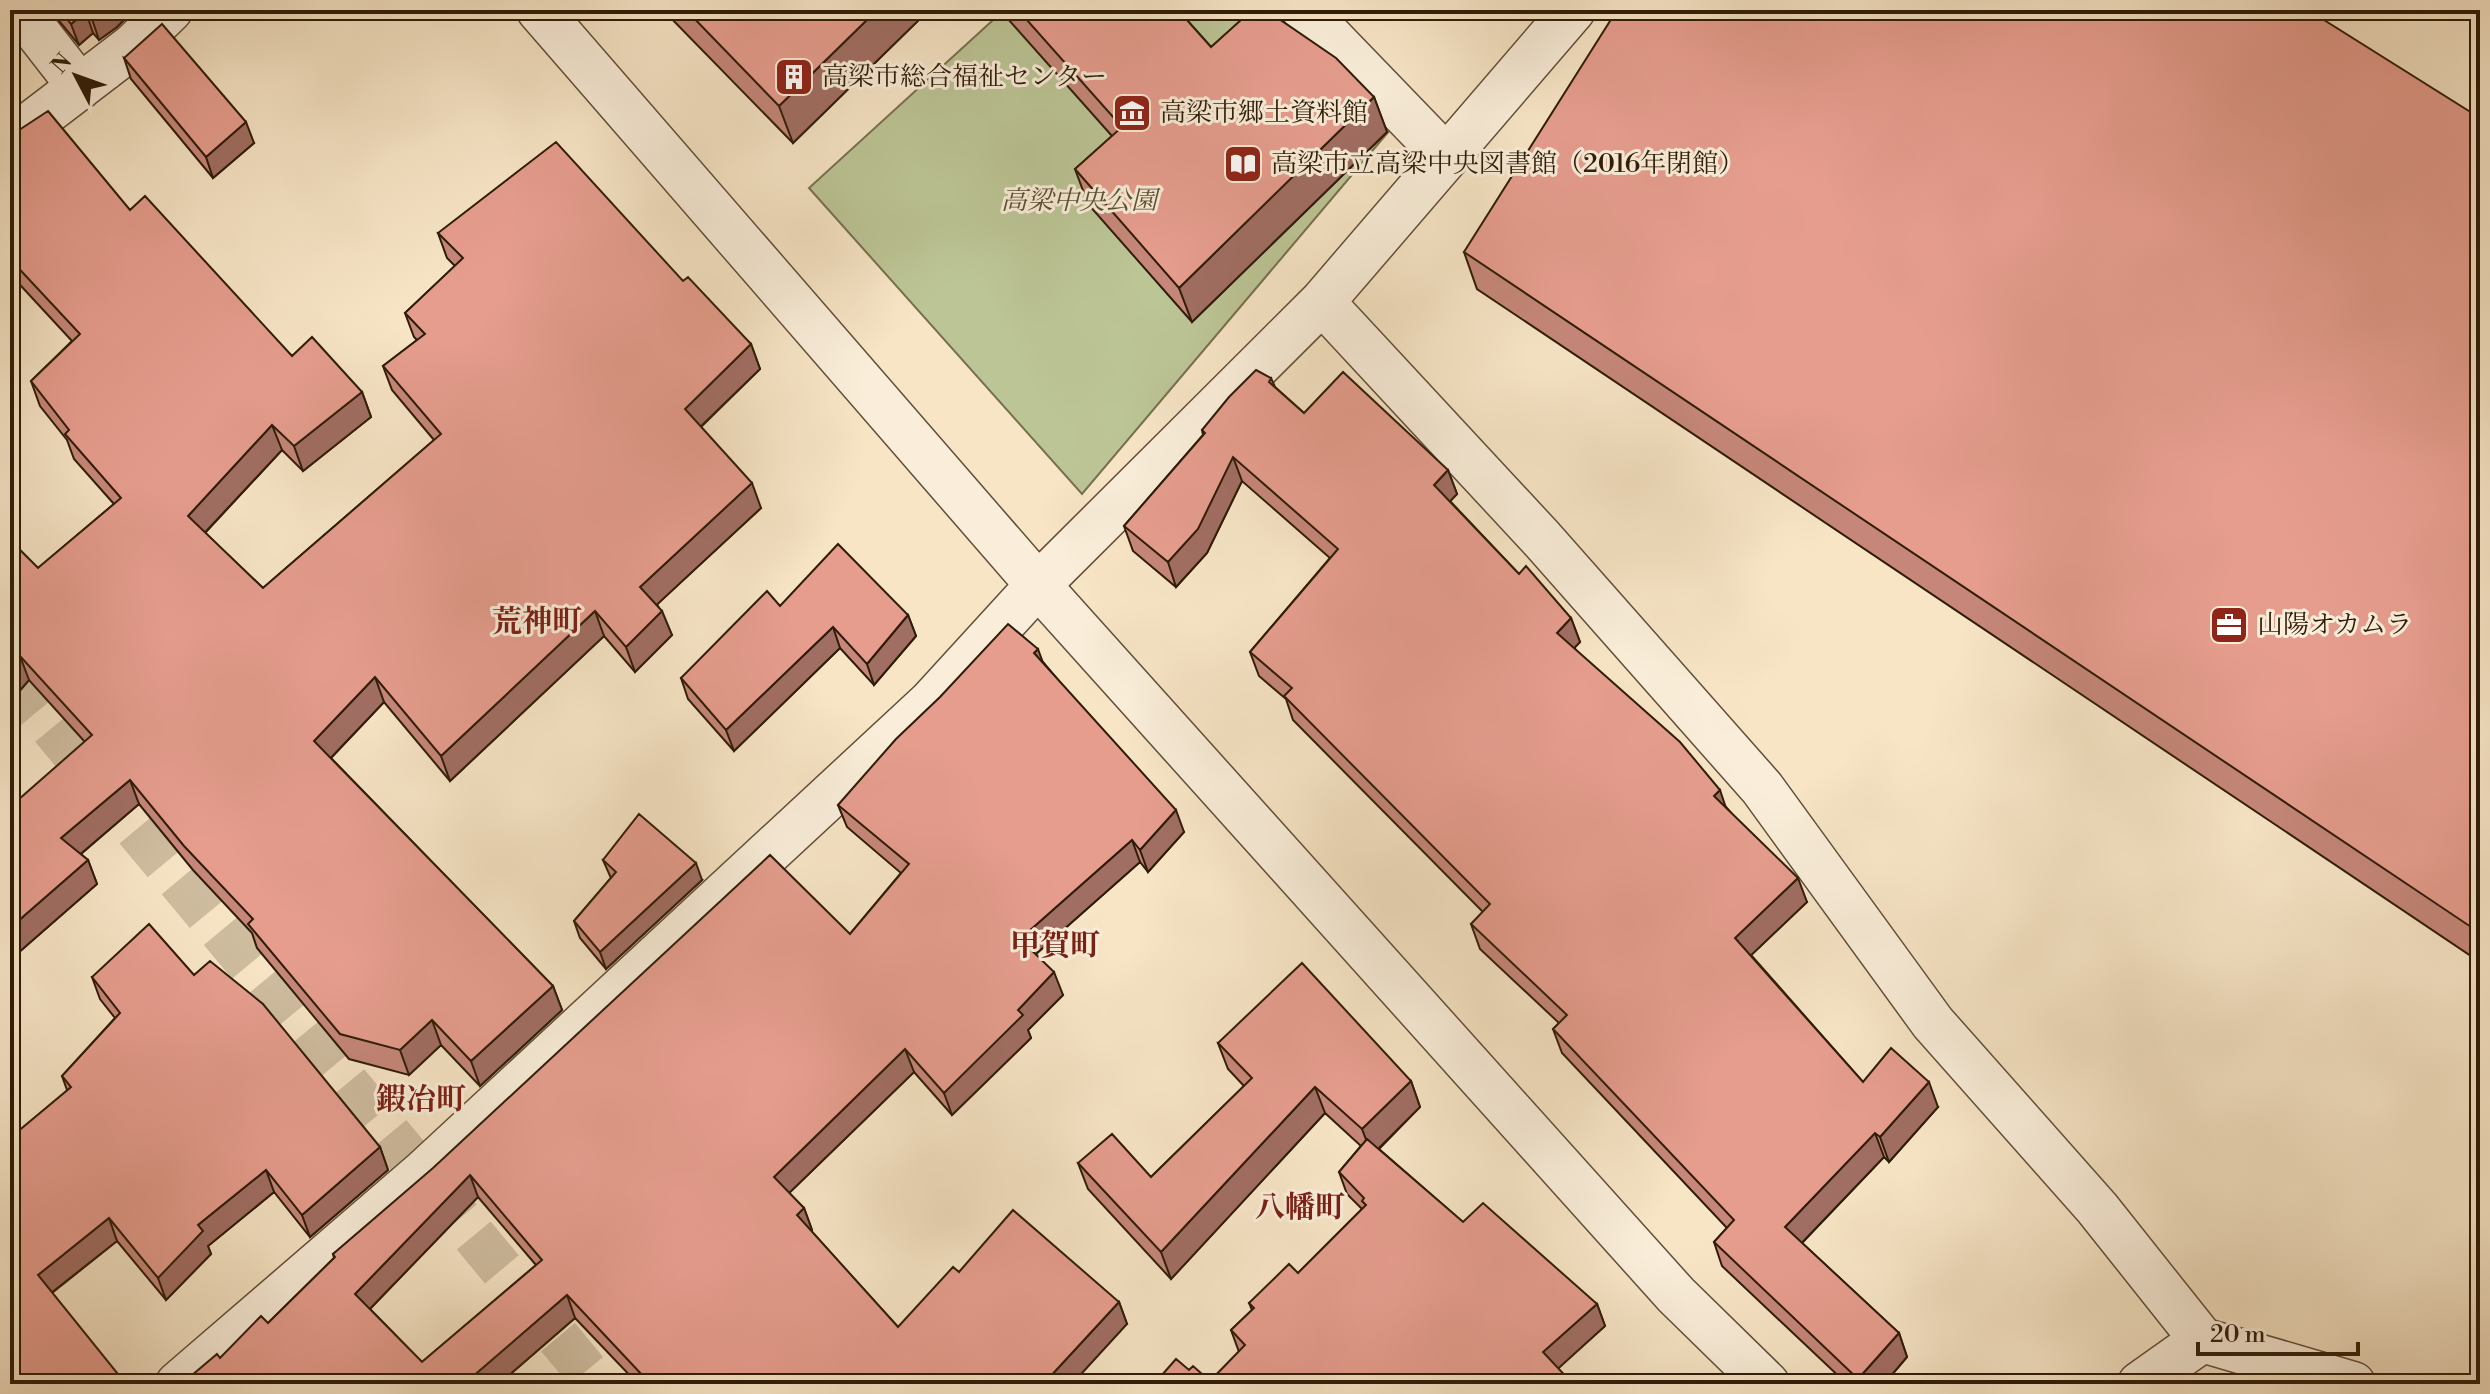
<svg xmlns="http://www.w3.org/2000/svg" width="2490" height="1394" font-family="'Libre Bodoni','Noto Serif JP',serif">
  <rect width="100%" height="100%" fill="#f7e5c6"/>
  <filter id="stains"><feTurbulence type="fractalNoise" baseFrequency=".0025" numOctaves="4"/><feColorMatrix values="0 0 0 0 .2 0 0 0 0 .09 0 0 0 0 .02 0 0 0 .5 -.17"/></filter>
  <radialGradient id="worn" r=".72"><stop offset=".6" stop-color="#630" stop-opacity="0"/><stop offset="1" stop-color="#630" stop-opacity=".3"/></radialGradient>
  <!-- green -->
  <path fill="#bcc596" stroke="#76704f" stroke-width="2" d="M1004,10H1277L1395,124L1082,494L809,188Z"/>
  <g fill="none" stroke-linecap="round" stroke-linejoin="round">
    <!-- minor-tunnel -->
    <path stroke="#cfbda0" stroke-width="44" stroke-dasharray="44 22" stroke-linecap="butt" d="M10,677L597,1384"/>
    <!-- minor casing -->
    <g stroke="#614e38" stroke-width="47">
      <path id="minor" d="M20,10L80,87
        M539,10L1038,585L1676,1295L1767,1384
        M1304,10L1446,157
        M10,140L133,46L170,10
        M1322,302L1542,539L1762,788L1933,1023L2097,1208L2202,1340L2353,1384
        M178,1384L424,1172L930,703L1038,585L1322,302L1573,10
        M2140,1384L2202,1340"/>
    </g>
    <!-- minor -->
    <use href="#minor" stroke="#faeeda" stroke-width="44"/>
    <!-- rail -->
    <path stroke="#2f1c08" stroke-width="6" stroke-dasharray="14 14" stroke-linecap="butt" d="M2465,10L2480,18"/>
  </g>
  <!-- wall -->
  <path fill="#c6877a" stroke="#2f1c08" stroke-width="2" fill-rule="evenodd" d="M50,10H134L117,27L99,40L93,33L79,45Z
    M663,10H929L793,143Z
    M1000,10H1178L1211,47L1374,97L1387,132L1192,322L1088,204L1075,169L1112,136Z
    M124,58L254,143L213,178L131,79Z
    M2480,118V962L1477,289L1464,252Z
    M10,136L130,210L292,356L362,392L371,417L303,471L282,450L205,533L263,588L434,440L392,390L383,366L417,340L414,337L405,313L455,266L447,258L438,233L683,281L751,344L760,369L701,427L761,508L657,604L672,635L635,672L604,636L450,781L384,702L331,758L553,986L562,1010L480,1086L441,1045L409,1075L349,1059L257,948L252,933L193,870L139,804L81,854L88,860L97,884L10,960L85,742L29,680L10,702V540L38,568L114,504L74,459L67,440L40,406L31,381L72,341L10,274Z
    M1271,378L1275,387L1304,413L1448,470L1457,494L1450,501L1519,574L1571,618L1580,642L1574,648L1726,807L1807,902L1751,955L1863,1082L1938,1107L1889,1162L1884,1157L1802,1243L1899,1333L1907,1357L1884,1384H1847L1722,1266L1714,1242L1727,1228L1562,1053L1553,1029L1559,1023L1480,949L1471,924L1483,912L1293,720L1286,699L1259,676L1250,652L1330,558L1242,481L1207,553L1176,587L1133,551L1124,526L1203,435L1202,430Z
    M780,606L908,615L916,636L874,685L840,648L734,751L688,699L681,678Z
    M1043,662L1184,832L1148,872L1140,862L1036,954L1063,995L1028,1030L1031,1038L952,1115L914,1072L789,1193L804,1208L812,1230L811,1231L898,1327L959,1272L1119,1302L1127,1324L637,1383L575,1318L499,1384H173L185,1381L220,1358L268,1323L334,1258L333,1254L850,934L901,873L847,827L838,805ZM478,1197L536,1265L422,1362L370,1309Z
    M603,860L702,880L606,969L580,938L574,921L611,878Z
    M194,975L380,1147L388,1170L310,1237L274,1192L208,1246L211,1254L166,1300L117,1241L52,1293L10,1384L67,1090L62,1076L115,1018L100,999L92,977Z
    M1218,1043L1411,1081L1420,1107L1379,1149L1463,1222L1597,1304L1605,1326L1558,1368L1154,1384L1189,1370L1210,1381L1239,1352L1231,1330L1252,1310L1249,1303L1298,1273L1362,1209L1347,1194L1339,1172L1361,1146L1325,1113L1171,1279L1088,1189L1078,1163L1151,1177L1244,1086L1228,1069Z"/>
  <!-- shaded-wall -->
  <path fill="#a16e63" stroke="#2f1c08" stroke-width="2" d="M104,10H134L117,27L99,40L92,19Z
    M877,10H929L793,143L779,106Z
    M86,12L93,33L79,45L71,24Z
    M11,76L20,101L10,110V77Z
    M1374,97L1387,132L1192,322L1179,288Z
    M246,122L254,143L213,178L206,157Z
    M751,344L760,369L694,433L685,409Z
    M362,392L371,417L303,471L294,446Z
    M272,425L282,450L197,541L188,516Z
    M1233,457L1242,481L1207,553L1176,587L1168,562Z
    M1448,470L1457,494L1443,509L1434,485Z
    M752,483L761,508L649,612L640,587Z
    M595,611L604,636L450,781L441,756Z
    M662,611L672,635L635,672L626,647Z
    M908,615L916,636L874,685L867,664Z
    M1571,618L1580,642L1566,657L1557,633Z
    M833,627L840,648L734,751L726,730Z
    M1038,649L1046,671L1034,653Z
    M20,656L29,680L10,702V667Z
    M375,677L384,702L323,766L314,741Z
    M130,780L139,804L70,863L61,838Z
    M1720,790L1728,814L1714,796Z
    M1176,810L1184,832L1148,872L1140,850Z
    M1132,840L1140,862L1028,961L1020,939Z
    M88,860L97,884L10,960V928Z
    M696,863L702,880L606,969L600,952Z
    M1798,878L1807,902L1744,962L1735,938Z
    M1054,972L1063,995L1028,1030L1031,1038L952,1115L944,1093L1018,1010Z
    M553,986L562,1010L480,1086L471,1061Z
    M432,1020L441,1045L409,1075L400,1050Z
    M905,1049L914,1072L782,1200L774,1177Z
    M1411,1081L1420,1107L1372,1155L1362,1129Z
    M1929,1082L1938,1107L1889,1162L1880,1137Z
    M1315,1087L1325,1113L1171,1279L1161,1252Z
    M1875,1133L1884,1157L1794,1251L1785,1227Z
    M380,1147L388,1170L310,1237L302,1215Z
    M266,1170L274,1192L208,1246L211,1254L166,1300L158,1278L198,1225Z
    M470,1175L478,1197L363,1316L355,1294Z
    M804,1208L812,1230L805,1238L797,1215Z
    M109,1218L117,1241L46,1297L38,1275Z
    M567,1295L575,1318L499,1384H464Z
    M1119,1302L1127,1324L1072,1384H1048L1047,1380Z
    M1597,1304L1605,1326L1551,1375L1543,1352Z
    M1899,1333L1907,1357L1884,1384H1860L1858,1379Z"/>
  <!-- building -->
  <path fill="#e69d8e" stroke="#2f1c08" stroke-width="2" fill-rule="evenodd" d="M60,10H104L92,19L86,12L71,24Z
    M686,10H877L779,106Z
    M1018,10H1178L1211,47L1252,10H1266L1336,58L1374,97L1179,288L1075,169L1122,127Z
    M1617,10H2308L2480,118V933L1464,252Z
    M162,24L246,122L206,157L124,58Z
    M48,111L130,210L145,196L292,356L312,337L362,392L294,446L272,425L188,516L263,588L441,434L383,366L425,334L405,313L463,258L438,233L556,142L683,281L688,277L751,344L685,409L752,483L640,587L662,611L626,647L595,611L441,756L375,677L314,741L553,986L471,1061L432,1020L400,1050L340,1034L248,924L253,919L184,846L130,780L61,838L88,860L10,928V807L92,735L20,656L10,667V540L38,568L121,498L65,434L69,430L31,381L80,334L10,259V136Z
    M1256,370L1271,378L1269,382L1304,413L1343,372L1448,470L1434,485L1519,574L1526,566L1571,618L1557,633L1680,742L1720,790L1714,796L1798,878L1735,938L1863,1082L1891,1048L1929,1082L1880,1137L1875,1133L1785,1227L1899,1333L1858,1379L1714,1242L1734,1220L1553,1029L1567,1015L1471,924L1490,904L1284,696L1292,688L1250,652L1338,549L1233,457L1198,529L1168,562L1124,526L1205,433L1202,430L1229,397Z
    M838,544L908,615L867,664L833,627L726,730L681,678L767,591L780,606Z
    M1008,624L1038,649L1034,653L1176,810L1140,850L1132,840L1020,939L1054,972L1018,1010L1023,1015L944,1093L905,1049L774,1177L804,1208L797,1215L898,1327L953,1267L959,1272L1013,1210L1119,1302L1047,1380L1051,1384H636L644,1377L567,1295L464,1384H173L185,1381L217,1354L220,1358L261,1316L268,1323L335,1257L333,1254L433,1168L770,855L850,934L909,864L838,805L896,739L940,697ZM470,1175L542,1260L422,1362L355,1294Z
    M639,814L696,863L600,952L574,921L616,872L603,860Z
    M149,924L194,975L210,961L263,1004L380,1147L302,1215L266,1170L198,1225L203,1231L158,1278L109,1218L38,1275L126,1384H10V1138L71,1087L62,1076L120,1013L92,977Z
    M1302,963L1411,1081L1362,1129L1315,1087L1161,1252L1078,1163L1112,1134L1151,1177L1252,1078L1218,1043Z
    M1367,1139L1463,1222L1483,1203L1597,1304L1543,1352L1573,1384H1154L1176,1359L1189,1370L1193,1366L1210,1381L1245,1345L1231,1330L1254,1308L1249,1303L1289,1264L1298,1273L1366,1205L1362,1201L1364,1198L1339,1172Z
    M2300,1375L2331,1384H2238Z
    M2362,1380L2388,1384H2355Z"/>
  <!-- icons -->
  <defs>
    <g id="building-square" transform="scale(2)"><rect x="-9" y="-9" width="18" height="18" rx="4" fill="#8f2418" stroke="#faeeda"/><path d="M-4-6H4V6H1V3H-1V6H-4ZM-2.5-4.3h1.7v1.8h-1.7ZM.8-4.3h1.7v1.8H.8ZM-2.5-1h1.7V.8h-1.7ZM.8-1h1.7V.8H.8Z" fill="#fff"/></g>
    <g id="museum-square" transform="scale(2)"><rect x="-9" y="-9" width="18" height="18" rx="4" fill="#8f2418" stroke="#faeeda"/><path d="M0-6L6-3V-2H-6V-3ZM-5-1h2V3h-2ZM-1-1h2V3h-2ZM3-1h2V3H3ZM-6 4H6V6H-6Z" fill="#fff"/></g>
    <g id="library-square" transform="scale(2)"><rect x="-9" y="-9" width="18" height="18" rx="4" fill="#8f2418" stroke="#faeeda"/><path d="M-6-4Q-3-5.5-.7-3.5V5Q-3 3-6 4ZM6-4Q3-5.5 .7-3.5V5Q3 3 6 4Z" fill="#fff"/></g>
    <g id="office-square" transform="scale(2)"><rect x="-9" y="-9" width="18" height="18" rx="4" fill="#8f2418" stroke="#faeeda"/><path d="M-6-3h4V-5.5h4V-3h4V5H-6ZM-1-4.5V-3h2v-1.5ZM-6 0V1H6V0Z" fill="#fff"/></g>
  </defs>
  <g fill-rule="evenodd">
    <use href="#building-square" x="794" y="77"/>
    <use href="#museum-square" x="1132" y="113"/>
    <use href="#library-square" x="1243" y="164"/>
    <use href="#office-square" x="2229" y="625"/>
  </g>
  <g text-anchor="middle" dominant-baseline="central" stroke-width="6" stroke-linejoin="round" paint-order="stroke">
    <!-- poi labels -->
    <g font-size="26" fill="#2f1c08" stroke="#faeeda" text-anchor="start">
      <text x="822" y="77">高梁市総合福祉センター</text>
      <text x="1160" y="113">高梁市郷土資料館</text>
      <text x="1271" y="164">高梁市立高梁中央図書館（2016年閉館）</text>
      <text x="2257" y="625">山陽オカムラ</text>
    </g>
    <!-- park labels -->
    <g font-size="26" font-style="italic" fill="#594f33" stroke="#faeeda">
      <text x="1079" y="201">高梁中央公園</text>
    </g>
    <!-- quarter labels -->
    <g font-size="30" font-weight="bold" fill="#7a1f14" stroke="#faeeda">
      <text x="537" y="622">荒神町</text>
      <text x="1055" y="946">甲賀町</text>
      <text x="421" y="1100">鍜冶町</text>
      <text x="1300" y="1208">八幡町</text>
    </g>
  </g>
  <!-- margin -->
  <rect width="2490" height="1394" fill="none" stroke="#f7e5c6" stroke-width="40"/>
  <rect x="12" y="12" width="2466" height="1370" fill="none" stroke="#2f1c08" stroke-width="4"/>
  <rect x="20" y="20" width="2450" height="1354" fill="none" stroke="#2f1c08" stroke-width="2"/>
  <!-- north arrow -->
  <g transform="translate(76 76) rotate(311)" stroke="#faeeda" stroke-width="6" paint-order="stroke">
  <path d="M0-6L14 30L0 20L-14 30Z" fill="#2f1c08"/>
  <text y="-12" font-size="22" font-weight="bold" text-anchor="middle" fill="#2f1c08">N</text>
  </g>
  <!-- scale -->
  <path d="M2198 1342v12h160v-12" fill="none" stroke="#2f1c08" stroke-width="4"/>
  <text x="2210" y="1342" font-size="24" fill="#2f1c08" stroke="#faeeda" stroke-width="6" paint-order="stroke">20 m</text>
  <rect width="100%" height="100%" filter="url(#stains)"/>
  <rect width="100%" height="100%" fill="url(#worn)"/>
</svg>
